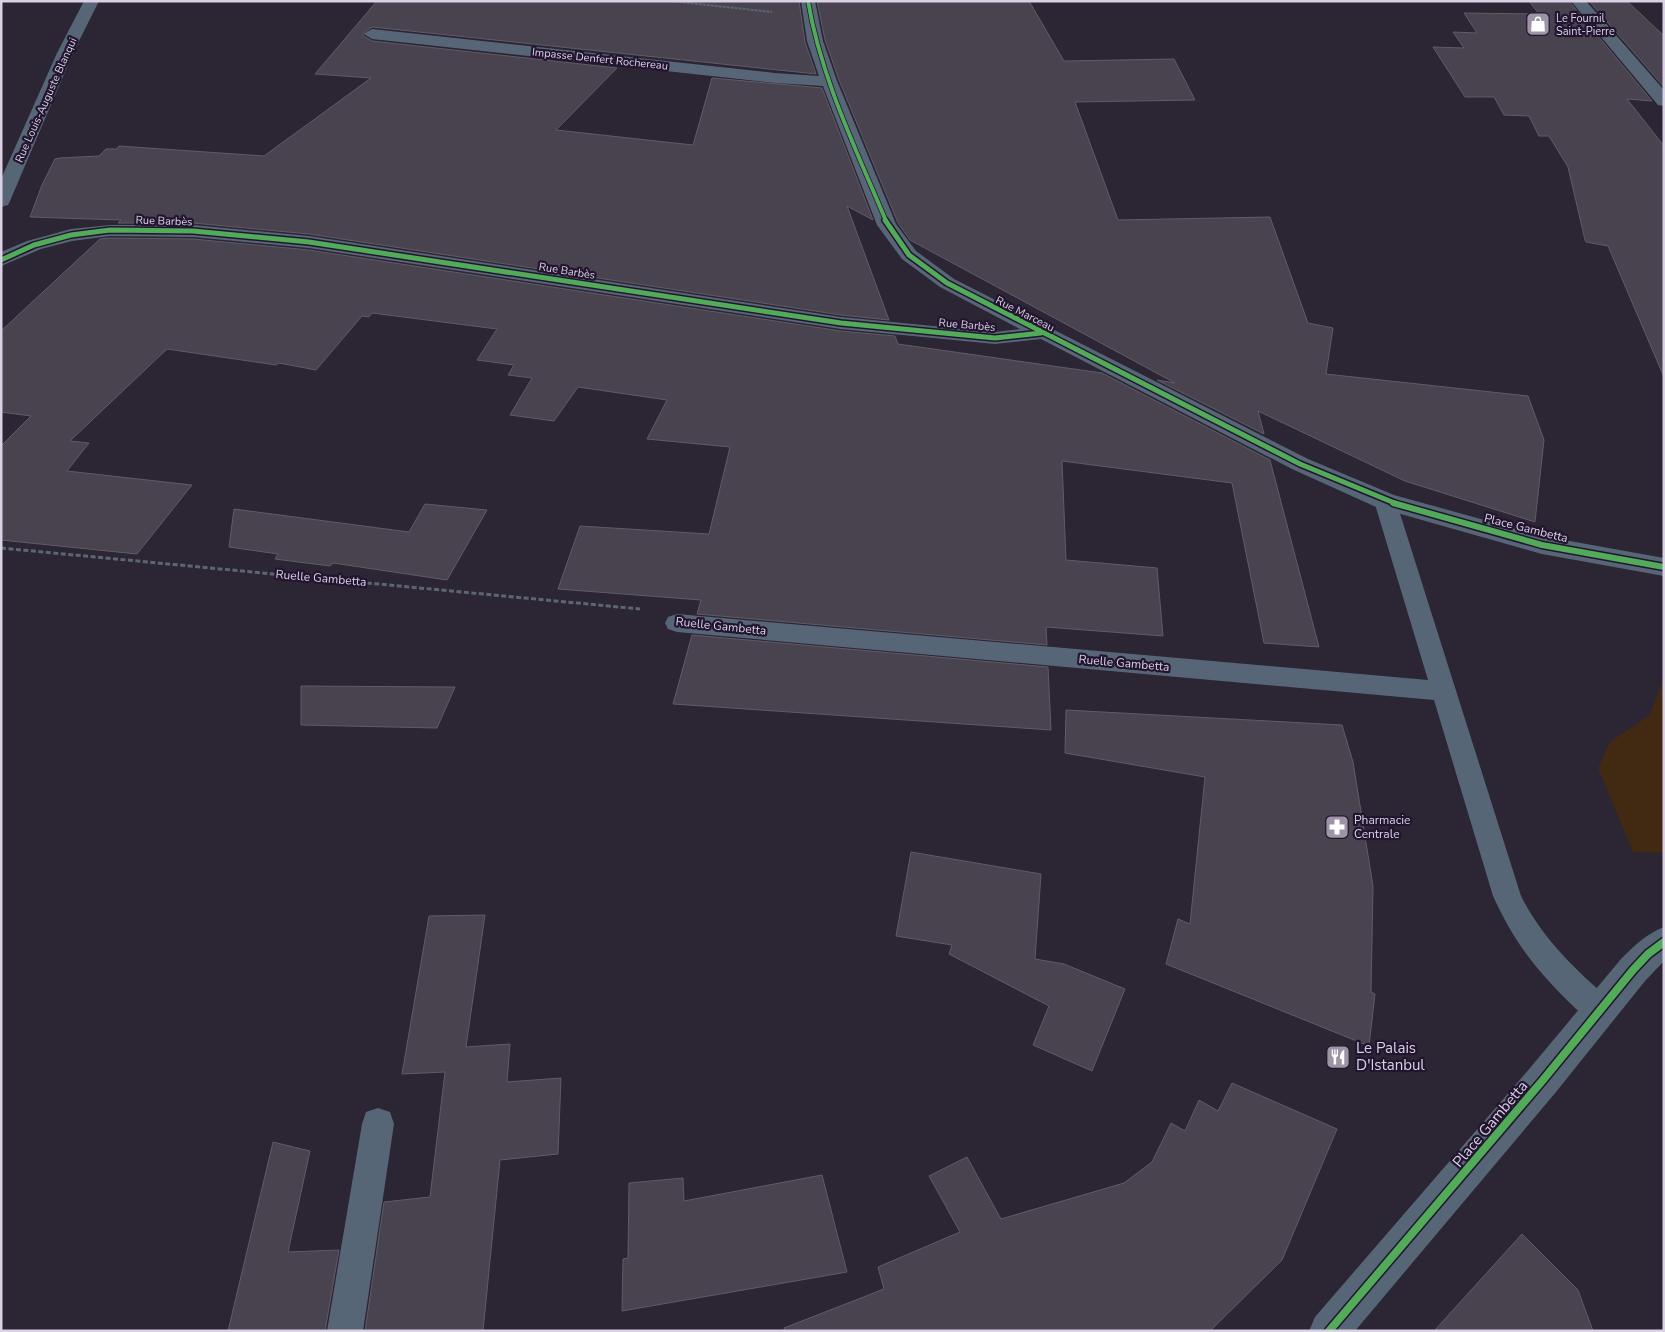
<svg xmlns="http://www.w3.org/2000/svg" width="1665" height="1332" font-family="'Nunito Sans',sans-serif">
  <rect width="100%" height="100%" fill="#2c2534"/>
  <!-- green -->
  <path fill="#412912" d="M1664,678V853L1633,852L1598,768L1610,742L1650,715Z"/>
  <!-- building -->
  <path fill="#494350" stroke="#615b69" d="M377,1H799L805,42L816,74L372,27L362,35L372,41L617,68L556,130L693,145L712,78L822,88L873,220L847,206L889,320L841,315L309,234L193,223H118L121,220L30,217L42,185L55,159L60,158L99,156L106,149H117L119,146L264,156L371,78L315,74Z
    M817,1H1029L1064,61L1174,59L1195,100L1075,102L1118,220L1270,217L1308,323L1333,328L1326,374L1528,396L1544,440L1535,522L1405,481L1258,411L1264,434L1157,380L1175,383L910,240L898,223L839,80L825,40Z
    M1529,1H1569L1652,101L1627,99L1664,146V377L1608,246L1586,242L1585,240L1568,167L1549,136H1539L1529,116L1504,115L1494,97H1465L1433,47L1464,48L1453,32L1477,33L1464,13L1539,14Z
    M1589,1H1627L1664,36V87Z
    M110,238L193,239L309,250L841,331L895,336L898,344L1102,373L1270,460L1319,647L1264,643L1232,483L1062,461L1066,560L1157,568L1163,636L1046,627L1047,645L697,614L701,600L558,589L580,526L709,534L730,447L647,439L667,400L578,387L554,421L510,415L532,378L508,375L514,365L477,360L497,329L372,313L369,317L362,316L316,370L279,363L276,365L167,349L70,441L89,443L67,471L192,485L137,554L1,540V446L31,416L1,412V331L100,239Z
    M425,504L487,510L447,580L333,563L330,566L275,559L278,554L229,547L234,509L409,532Z
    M692,635L1048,667L1051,730L673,704Z
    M301,686L455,687L437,728L301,725Z
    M1066,710L1342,725L1353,762L1373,886L1371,992L1375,994L1369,1046L1166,964L1178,919L1190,924L1205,777L1065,753Z
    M911,852L1041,874L1035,959L1064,964L1125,989L1092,1071L1033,1045L1049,1006L949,954L952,945L896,936Z
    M485,915L466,1047L510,1044L507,1082L561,1078L558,1154L500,1160L483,1331H365L384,1202L430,1197L445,1072L402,1074L429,916Z
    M1232,1083L1337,1129L1282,1260L1210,1331H785L784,1328L884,1289L878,1267L960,1232L929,1176L967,1157L1001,1219L1124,1183L1152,1162L1171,1123L1185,1131L1199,1100L1218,1111Z
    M273,1142L310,1151L288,1252L339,1250L325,1331H228Z
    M822,1175L847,1272L622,1311L623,1259L628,1258L629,1183L683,1178L684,1201Z
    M1522,1234L1578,1290L1593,1331H1434Z"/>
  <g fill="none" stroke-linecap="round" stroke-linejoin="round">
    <!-- path-far1 -->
    <path stroke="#5d6572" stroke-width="2" stroke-dasharray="3 1" stroke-linecap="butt" d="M671,1L772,12"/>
    <!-- path -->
    <path stroke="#5d6572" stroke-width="3" stroke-dasharray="5 2.5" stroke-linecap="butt" d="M1,548L640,609"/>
    <!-- service -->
    <path fill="#566676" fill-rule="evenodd" d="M1385,494L1393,496L1396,501L1521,896C1542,938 1575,969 1610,1000L1614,1010L1610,1020L1599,1024L1588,1020C1545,980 1518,951 1493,896L1434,700L677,632L668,629L665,623L668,617L677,614L1428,680L1374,501L1377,496Z
      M378,1108L390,1112L394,1124L363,1331H327L362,1124L366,1112Z"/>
    <!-- minor -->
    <path fill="#566676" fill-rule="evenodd" d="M84,1H99L73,53L10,201L8,205L1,207V179L57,53Z
      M801,1H815L823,41L837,81L896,224L916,251L954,279L1308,459L1394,495L1542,536L1664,558V576L1542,554L1376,507L1292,469L1041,339L995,344L841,329L309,248L193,237L110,236L72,241L41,249L1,266V252L27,241L71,229L110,225H193L309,236L841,317L995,332L1020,329L940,287L902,259L877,225L823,86L775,83L372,39L364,34L372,29L775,73L819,76L807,41Z"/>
    <!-- tertiary -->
    <path fill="#566676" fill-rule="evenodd" d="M1571,1H1586L1664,90V106L1658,105Z
      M1664,927V961L1645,981L1556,1092L1355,1331H1309L1315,1317L1530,1068L1621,959C1634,946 1646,934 1664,927Z"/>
    <!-- cycleway-far3 casing -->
    <g stroke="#221530" stroke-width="5.5">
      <path id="cycleway-far3" d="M808,1C821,78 856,149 886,221"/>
    </g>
    <!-- cycleway-far2 casing -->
    <g stroke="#221530" stroke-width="8">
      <path id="cycleway-far2" d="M885,220L909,255L947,283L1300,464L1397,504
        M1,260L34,245L71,235L110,230L193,231L309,242L841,323L995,338L1041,333"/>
    </g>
    <!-- cycleway-far1 casing -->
    <g stroke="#221530" stroke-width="9">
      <path id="cycleway-far1" d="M1393,503L1542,545L1664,567"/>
    </g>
    <!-- cycleway casing -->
    <g stroke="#221530" stroke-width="11">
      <path id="cycleway" d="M1329,1331L1543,1080L1633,970L1648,954L1664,942"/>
    </g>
    <!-- cycleway-far3 -->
    <use href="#cycleway-far3" stroke="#51ab58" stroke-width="4"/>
    <!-- cycleway-far2 -->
    <use href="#cycleway-far2" stroke="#51ab58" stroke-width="5"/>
    <!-- cycleway-far1 -->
    <use href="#cycleway-far1" stroke="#51ab58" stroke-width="6"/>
    <!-- cycleway -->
    <use href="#cycleway" stroke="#51ab58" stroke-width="8"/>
  </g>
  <!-- icons -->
  <defs>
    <g id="shop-square" transform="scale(1.25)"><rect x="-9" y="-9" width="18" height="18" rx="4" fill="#9d95a6" stroke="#221530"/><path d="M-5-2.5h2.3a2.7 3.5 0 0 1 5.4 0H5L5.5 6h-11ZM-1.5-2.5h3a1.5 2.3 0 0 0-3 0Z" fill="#fff"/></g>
    <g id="pharmacy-square" transform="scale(1.25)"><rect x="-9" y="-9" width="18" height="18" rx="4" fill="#9d95a6" stroke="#221530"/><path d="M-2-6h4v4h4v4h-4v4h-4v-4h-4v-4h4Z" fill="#fff"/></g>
    <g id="restaurant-square" transform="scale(1.25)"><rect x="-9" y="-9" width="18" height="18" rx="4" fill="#9d95a6" stroke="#221530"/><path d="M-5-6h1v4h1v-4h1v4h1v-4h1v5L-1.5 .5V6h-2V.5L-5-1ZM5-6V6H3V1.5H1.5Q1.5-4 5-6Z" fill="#fff"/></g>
  </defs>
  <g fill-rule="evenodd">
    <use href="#shop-square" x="1538" y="24"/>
    <use href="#pharmacy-square" x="1337" y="827"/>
    <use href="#restaurant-square" x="1338" y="1057"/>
  </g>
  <g text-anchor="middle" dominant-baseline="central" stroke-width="4.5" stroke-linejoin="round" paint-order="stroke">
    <!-- far-poi labels -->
    <g font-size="11" fill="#dad2e4" stroke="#221530" text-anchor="start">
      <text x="1556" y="18">Le Fournil<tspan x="1556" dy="13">Saint-Pierre</tspan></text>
    </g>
    <!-- far-street labels -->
    <g font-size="11" fill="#dad2e4" stroke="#221530">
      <text transform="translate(600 59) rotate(6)">Impasse Denfert Rochereau</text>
      <text transform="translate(46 100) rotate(-66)">Rue Louis-Auguste Blanqui</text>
      <text transform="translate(164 221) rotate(2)">Rue Barbès</text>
      <text transform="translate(567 271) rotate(9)">Rue Barbès</text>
      <text transform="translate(1025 314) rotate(27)">Rue Marceau</text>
      <text transform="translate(967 325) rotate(5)">Rue Barbès</text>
    </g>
    <!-- street labels -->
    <g font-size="12" fill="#dad2e4" stroke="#221530">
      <text transform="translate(1526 528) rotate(14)">Place Gambetta</text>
      <text transform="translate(321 578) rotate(5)">Ruelle Gambetta</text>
      <text transform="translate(721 626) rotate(6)">Ruelle Gambetta</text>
      <text transform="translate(1124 663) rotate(5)">Ruelle Gambetta</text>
    </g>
    <!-- poi labels -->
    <g font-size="12" fill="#dad2e4" stroke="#221530" text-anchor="start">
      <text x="1354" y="820">Pharmacie<tspan x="1354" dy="14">Centrale</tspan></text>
    </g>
    <!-- near-poi labels -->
    <g font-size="15" fill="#dad2e4" stroke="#221530" text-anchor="start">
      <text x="1356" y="1048">Le Palais<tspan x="1356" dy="17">D'Istanbul</tspan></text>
    </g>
    <!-- near-street labels -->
    <g font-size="15" fill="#dad2e4" stroke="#221530">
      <text transform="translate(1490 1124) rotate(-50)">Place Gambetta</text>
    </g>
  </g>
  <!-- border -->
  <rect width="1665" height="1332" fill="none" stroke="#dad2e4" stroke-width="5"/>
</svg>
